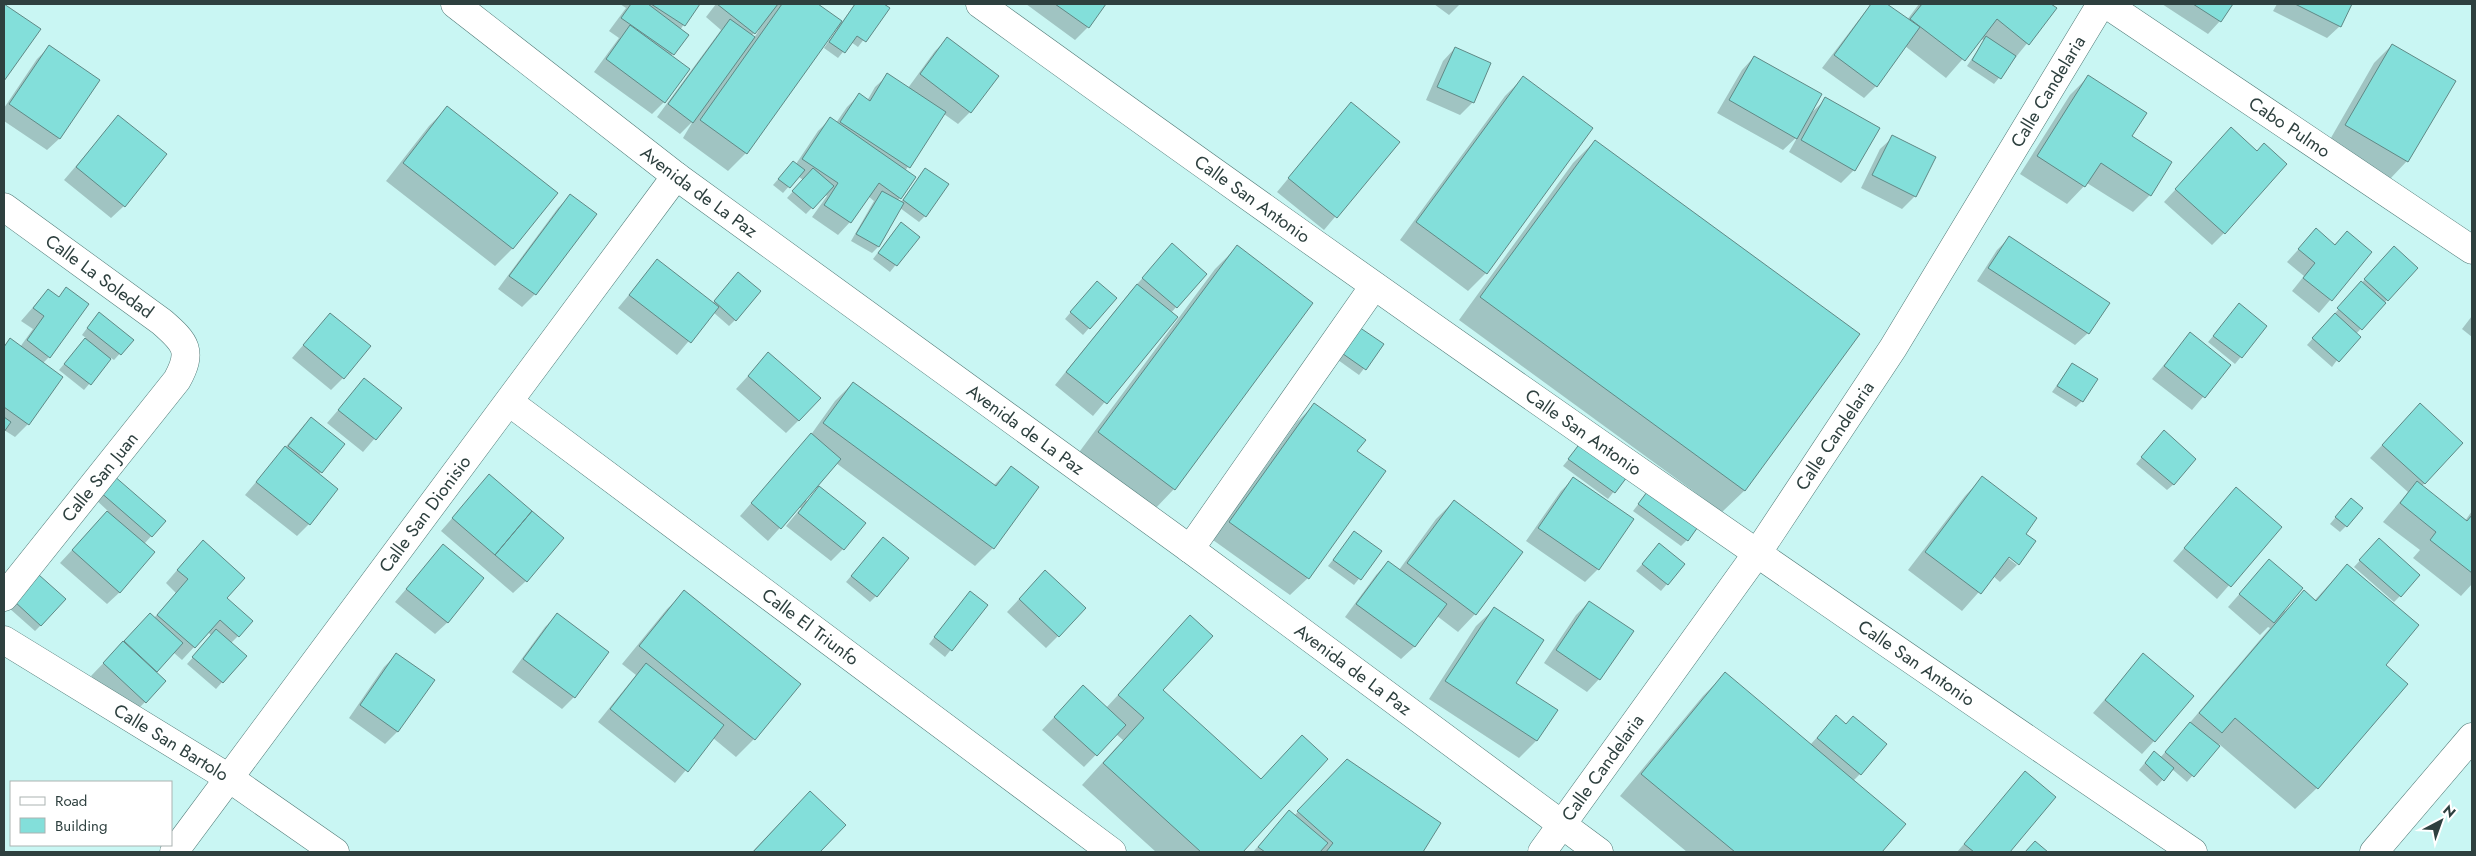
<svg xmlns="http://www.w3.org/2000/svg" width="2476" height="856" font-family="Jost,sans-serif">
  <rect width="100%" height="100%" fill="#c9f6f3"/>
  <!-- shadow -->
  <path fill="#0003" fill-rule="evenodd" d="M4,4L39,29L4,80Z
    M620,4H698L680,30L687,35L670,57L664,102L652,114L594,72L619,38L609,31L626,8Z
    M716,4H816L842,22L855,4H882L888,8L858,47L851,42L838,58L824,48L837,29L835,28L746,153L728,171L683,138L693,121L680,134L657,117L721,30L706,17ZM758,29L759,30L754,38L751,36Z
    M1026,4H1104L1088,27L1075,40Z
    M1434,4H1460L1449,15Z
    M1871,4H1885L1907,20L1919,4H2049L2055,9L1994,84L1967,66L1984,41L1981,38L1946,78L1905,46L1876,86L1864,98L1822,68Z
    M2162,4H2232L2220,21L2208,34Z
    M2277,4H2351L2340,26L2327,38L2273,11Z
    M947,39L970,112L958,124L944,114L905,171L900,198L897,201L900,203L926,169L925,216L919,222L900,208L878,247L872,253L851,241L874,201L868,196L850,222L838,235L812,217L827,196L825,194L806,214L787,198L803,180L798,176L783,193L773,185L787,169L796,164L818,131L830,119L836,123L847,107L859,95L867,101L875,87L888,75L908,88L935,51Z
    M2392,45L2407,161L2390,179L2328,143L2374,63Z
    M49,47L60,138L47,150L4,121V108L37,59Z
    M1455,48L1473,102L1460,115L1426,100L1443,61Z
    M1754,57L1811,113L1826,99L1878,129L1854,170L1841,183L1789,152L1798,136L1783,150L1717,113L1742,70Z
    M2088,77L2130,136L2150,195L2133,212L2087,183L2067,204L2020,174L2070,95Z
    M1523,78L1486,273L1468,291L1400,240L1505,96Z
    M1351,103L1398,142L1324,230L1277,192Z
    M447,108L556,193L512,249L495,266L386,181L429,126Z
    M118,117L124,206L111,218L64,180Z
    M1893,137L1915,196L1902,209L1861,188L1880,149Z
    M1595,141L1858,334L1744,491L1722,512L1459,320L1573,163Z
    M2219,142L2224,233L2212,245L2164,202Z
    M570,196L595,214L535,294L522,307L498,289L558,208Z
    M895,230L918,237L890,272L873,259Z
    M2316,230L2334,245L2347,232L2371,252L2319,313L2292,291L2304,276L2287,262Z
    M2009,238L2088,333L2075,345L1977,281L1997,250Z
    M1172,245L1176,307L1171,313L1176,317L1093,416L1055,385L1131,291Z
    M1237,247L1174,489L1153,511L1077,455L1215,269Z
    M2388,253L2416,268L2356,334L2332,367L2307,345Z
    M657,261L712,304L732,280L735,320L729,326L713,312L677,355L618,308Z
    M1091,288L1115,298L1083,335L1065,319Z
    M66,289L49,357L43,363L62,377L28,424L15,437L4,430V346L10,340L20,347L33,329L21,321L48,290L58,298Z
    M2239,305L2266,326L2235,364L2208,342Z
    M330,314L343,378L331,390L292,358Z
    M2472,316V337L2462,329Z
    M93,320L132,340L114,360L111,358L84,390L59,370L86,338L82,335Z
    M2190,334L2230,365L2192,410L2152,379Z
    M1382,345L1359,375L1331,355Z
    M768,354L799,420L786,433L736,389Z
    M2072,364L2082,401L2076,407L2052,392Z
    M364,380L400,409L363,452L327,423Z
    M853,383L993,486L1011,468L993,548L975,566L836,463L805,499L807,501L819,488L843,549L831,561L786,526L801,508L799,507L768,541L740,516L810,436L835,401Z
    M1315,404L1355,452L1308,578L1290,595L1213,540L1297,422Z
    M2408,417L2462,443L2421,487L2465,521L2472,511V584L2461,596L2413,558L2420,550L2383,522L2408,492L2370,458Z
    M305,424L321,472L319,475L309,524L297,536L245,495Z
    M2158,438L2174,484L2167,490L2136,464Z
    M1581,444L1625,477L1608,499L1563,466Z
    M489,476L526,581L513,593L441,531Z
    M1574,478L1632,520L1598,569L1585,582L1526,541L1561,491Z
    M1982,478L2024,534L2018,564L2005,552L2003,554L2017,565L2000,582L1993,576L1962,611L1908,570L1965,496Z
    M107,482L165,521L144,544L120,592L107,604L60,563L108,511L94,498Z
    M1650,489L1687,540L1681,546L1633,511Z
    M1454,501L1475,614L1458,632L1437,616L1414,647L1401,659L1345,617L1376,575L1388,562L1399,570L1436,519Z
    M2224,502L2280,527L2217,599L2173,561Z
    M2345,506L2346,526L2340,532L2330,524Z
    M1354,533L1380,552L1354,585L1328,566Z
    M877,545L876,596L870,602L846,582Z
    M1659,545L1684,564L1661,591L1636,571Z
    M443,546L448,622L435,634L395,602Z
    M2373,546L2400,596L2394,602L2354,567Z
    M190,555L226,599L238,636L231,643L245,656L216,689L187,664L212,636L208,632L182,660L173,652L155,672L145,702L133,714L91,676L138,627L154,618L176,593L166,583Z
    M2347,565L2384,665L2317,788L2295,809L2219,744L2187,782L2172,769L2157,786L2139,770L2148,759L2160,758L2270,628L2268,627L2260,635L2228,607L2257,574L2285,611L2304,592L2314,601Z
    M33,582L41,625L35,631L9,608Z
    M1033,584L1058,636L1046,648L1007,612Z
    M685,592L754,739L736,757L713,738L675,783L598,722L636,675L622,664L667,609Z
    M964,599L987,605L945,657L929,644Z
    M1589,602L1599,679L1587,692L1544,663L1576,615Z
    M1494,609L1515,683L1536,741L1519,758L1429,699L1476,626Z
    M557,615L574,697L562,709L512,672L545,627Z
    M1190,617L1161,690L1260,780L1302,737L1326,759L1241,852H1156L1082,785L1123,740L1116,734L1084,767L1042,730L1071,699L1106,708Z
    M396,655L398,731L385,744L349,718L384,667Z
    M2143,655L2154,741L2142,754L2093,713Z
    M1725,674L1810,745L1836,717L1860,774L1853,781L1904,824L1880,852H1687L1620,796L1703,696Z
    M2025,773L2054,797L2008,852H1957Z
    M1329,778L1439,823L1421,852H1253L1289,812L1294,816Z
    M797,805L844,825L818,852H752Z"/>
  <!-- building -->
  <path fill="#83dfda" stroke="#5f8986" d="M4,4L41,29L4,81Z
    M631,4H648L689,35L674,55L621,18Z
    M651,4H700L685,26Z
    M717,4H778L755,34Z
    M782,4H818L842,21L747,154L700,120Z
    M855,4H884L890,8L866,42L857,36L845,53L829,42Z
    M1055,4H1106L1089,28Z
    M1871,4H1887L1920,27L1877,87L1834,55Z
    M1922,4H2051L2057,8L2029,45L1997,19L1965,61L1910,19Z
    M2193,4H2233L2221,22Z
    M2295,4H2352L2341,27Z
    M730,19L755,37L693,123L668,104Z
    M630,25L690,69L665,103L606,59Z
    M1986,36L2016,56L2001,79L1972,60Z
    M947,37L999,76L971,113L920,74Z
    M2392,44L2456,81L2408,162L2345,125Z
    M49,45L100,80L60,139L9,104Z
    M1455,47L1491,63L1474,103L1437,87Z
    M1754,56L1822,94L1797,139L1729,100Z
    M887,73L946,112L910,168L840,122L859,93L870,101Z
    M2088,75L2147,113L2132,136L2172,162L2151,196L2101,163L2085,187L2037,156Z
    M1523,76L1593,128L1487,274L1416,222Z
    M1825,97L1880,128L1855,171L1801,140Z
    M1351,102L1400,142L1337,218L1288,178Z
    M447,106L558,193L513,249L403,163Z
    M118,115L167,154L125,207L76,167Z
    M830,117L916,177L901,199L879,183L851,223L824,205L838,183L802,159Z
    M2231,127L2257,151L2264,143L2287,164L2225,234L2175,189Z
    M1892,135L1936,157L1916,197L1872,175Z
    M1595,140L1860,334L1745,491L1480,297Z
    M793,161L805,170L790,188L778,179Z
    M813,168L834,186L813,209L792,191Z
    M925,168L949,184L926,217L903,200Z
    M882,191L904,203L879,247L856,234Z
    M570,194L597,214L536,295L509,276Z
    M901,222L920,237L897,266L878,253Z
    M2316,228L2335,245L2347,231L2372,252L2332,301L2303,278L2315,263L2298,249Z
    M2009,236L2110,303L2089,334L1988,268Z
    M1172,243L1207,274L1177,308L1142,278Z
    M1237,245L1313,303L1175,490L1098,432Z
    M2394,246L2418,268L2388,301L2364,279Z
    M657,259L719,307L691,343L629,295Z
    M738,272L761,291L736,321L714,301Z
    M1097,281L1117,298L1090,329L1070,312Z
    M2361,281L2386,303L2362,330L2337,308Z
    M1137,284L1178,317L1107,404L1066,372Z
    M66,287L89,304L50,358L27,340L44,316L33,308L48,289L59,297Z
    M2239,303L2267,326L2242,358L2213,336Z
    M99,312L134,340L121,355L87,328Z
    M330,313L371,346L344,379L303,345Z
    M2335,313L2361,337L2339,362L2312,338Z
    M1353,323L1384,344L1366,370L1336,349Z
    M2190,332L2231,365L2205,398L2164,366Z
    M10,338L63,377L29,425L4,407V347Z
    M85,338L111,359L91,385L64,364Z
    M768,352L821,398L799,421L748,376Z
    M2072,363L2098,379L2083,402L2057,386Z
    M364,378L402,408L376,440L338,410Z
    M853,382L996,486L1011,466L1039,487L994,549L823,423Z
    M1314,403L1366,440L1357,451L1386,471L1309,579L1229,522Z
    M2420,403L2463,443L2425,484L2382,445Z
    M4,417L11,422L4,432Z
    M311,417L345,444L322,473L288,446Z
    M2164,430L2196,459L2174,485L2141,457Z
    M811,433L841,459L781,529L751,503Z
    M1581,442L1627,477L1615,493L1568,459Z
    M285,446L338,489L310,525L256,482Z
    M489,474L532,511L495,555L452,518Z
    M113,475L166,521L152,537L99,491Z
    M1982,476L2037,518L2026,534L2036,541L2019,565L2009,557L1981,594L1925,552Z
    M1573,477L1634,519L1599,570L1538,528Z
    M2417,481L2467,521L2472,515V573L2430,540L2436,532L2400,503Z
    M819,486L866,523L844,550L798,513Z
    M2236,487L2282,527L2231,587L2184,548Z
    M1650,488L1700,524L1688,541L1638,504Z
    M2351,498L2363,508L2347,527L2335,517Z
    M1454,500L1523,552L1476,615L1407,563Z
    M107,511L155,552L120,593L72,550Z
    M532,511L564,538L527,582L495,555Z
    M1354,531L1382,551L1361,580L1333,560Z
    M883,537L909,558L877,597L851,576Z
    M2379,538L2420,575L2401,597L2359,560Z
    M203,540L245,578L227,598L253,621L239,637L220,620L195,648L157,615L188,579L177,570Z
    M1659,543L1685,564L1668,585L1642,564Z
    M443,544L484,578L448,623L406,589Z
    M2269,559L2303,588L2274,623L2239,594Z
    M1388,561L1447,604L1415,647L1356,604Z
    M2347,564L2419,625L2386,665L2408,684L2318,789L2235,718L2222,733L2199,713L2304,590L2316,601Z
    M1045,570L1086,608L1059,637L1019,599Z
    M39,575L66,599L41,626L14,601Z
    M684,590L801,684L755,740L639,646Z
    M970,591L988,605L952,651L934,637Z
    M1589,601L1634,631L1600,680L1556,650Z
    M1494,607L1544,640L1516,683L1558,710L1537,741L1445,681Z
    M150,613L183,643L157,672L124,641Z
    M557,613L609,652L575,698L523,659Z
    M1190,615L1213,636L1163,690L1261,779L1302,735L1328,759L1243,852H1201L1103,763L1144,718L1118,695Z
    M216,629L247,656L223,683L192,657Z
    M123,641L166,681L146,703L103,663Z
    M396,653L435,680L398,732L360,705Z
    M2143,653L2194,696L2155,742L2105,700Z
    M646,663L724,725L688,772L610,709Z
    M1725,672L1906,824L1882,852H1735L1641,774Z
    M1083,685L1126,725L1097,756L1054,717Z
    M1836,715L1846,724L1853,716L1887,744L1861,775L1817,738Z
    M2190,722L2220,746L2194,777L2165,752Z
    M2154,751L2174,768L2164,781L2145,763Z
    M1347,759L1441,823L1423,852H1326L1333,843L1297,811Z
    M2025,771L2056,797L2010,852H1974L1964,844Z
    M810,791L846,825L820,852H753Z
    M1289,810L1328,843L1320,852H1265L1258,847Z
    M2035,841L2048,852H2025Z"/>
  <g fill="none" stroke-linecap="round" stroke-linejoin="round">
    <!-- minor casing -->
    <g stroke="#517a77" stroke-width="29">
      <g id="minor">
        <path id="s1" d="M455,4L676,176L1190,549L1599,852"/>
        <path id="s2" d="M980,4C1380,293 1785,575 2193,852"/>
        <path id="s3" d="M2106,4L2472,250"/>
        <path id="s4" d="M4,207L162,322C186,343 193,351 177,380L4,597"/>
        <path id="s5" d="M509,402L1112,852"/>
        <path d="M1190,549L1374,286"/>
        <path id="s6" d="M4,640L229,778L335,852"/>
        <path id="s7" d="M174,852L676,176"/>
        <path id="s8" d="M1542,852L1758,552L1893,348L2101,4"/>
      </g>
    </g>
    <!-- major casing -->
    <g stroke="#517a77" stroke-width="29">
      <path id="major" d="M2374,852L2472,737"/>
    </g>
    <!-- minor -->
    <use href="#minor" stroke="#fff" stroke-width="28"/>
    <!-- major -->
    <use href="#major" stroke="#fff" stroke-width="28"/>
  </g>
  <g text-anchor="middle" dominant-baseline="central" stroke-width="4.5" stroke-linejoin="round" paint-order="stroke">
    <!-- street labels -->
    <g font-size="18" fill="#2e403f" stroke="#fff">
      <text stroke="none"><textPath href="#s8" startOffset="914">Calle Candelaria</textPath></text>
      <text stroke="none"><textPath href="#s3" startOffset="221">Cabo Pulmo</textPath></text>
      <text stroke="none"><textPath href="#s1" startOffset="308">Avenida de La Paz</textPath></text>
      <text stroke="none"><textPath href="#s2" startOffset="335">Calle San Antonio</textPath></text>
      <text stroke="none"><textPath href="#s4" startOffset="118">Calle La Soledad</textPath></text>
      <text stroke="none"><textPath href="#s1" startOffset="712">Avenida de La Paz</textPath></text>
      <text stroke="none"><textPath href="#s2" startOffset="740">Calle San Antonio</textPath></text>
      <text stroke="none"><textPath href="#s8" startOffset="509">Calle Candelaria</textPath></text>
      <text transform="translate(100 477) rotate(-51)">Calle San Juan</text>
      <text stroke="none"><textPath href="#s7" startOffset="421">Calle San Dionisio</textPath></text>
      <text stroke="none"><textPath href="#s5" startOffset="376">Calle El Triunfo</textPath></text>
      <text stroke="none"><textPath href="#s2" startOffset="1145">Calle San Antonio</textPath></text>
      <text stroke="none"><textPath href="#s1" startOffset="1118">Avenida de La Paz</textPath></text>
      <text stroke="none"><textPath href="#s6" startOffset="196">Calle San Bartolo</textPath></text>
      <text stroke="none"><textPath href="#s8" startOffset="104">Calle Candelaria</textPath></text>
    </g>
  </g>
  <!-- border -->
  <rect width="2476" height="856" fill="none" stroke="#2e403f" stroke-width="10"/>
  <!-- legend -->
  <rect x="10" y="781" width="162" height="65" fill="#ffffff" stroke="#abb3b2"/>
  <rect x="20" y="797" width="25" height="8" fill="#ffffff" stroke="#abb3b2"/>
  <text x="55" y="806" font-size="15" fill="#2e403f">Road</text>
  <rect x="20" y="818" width="25" height="15" fill="#83dfda" stroke="#abb3b2"/>
  <text x="55" y="831" font-size="15" fill="#2e403f">Building</text>
  <!-- north arrow -->
  <g transform="translate(2441 821) rotate(41)" stroke="#ffffff" stroke-width="4" paint-order="stroke">
  <path d="M0-4L9 19L0 12L-9 19Z" fill="#2e403f"/>
  <text y="-8" font-size="14" font-weight="bold" text-anchor="middle" fill="#2e403f">N</text>
  </g>
</svg>
